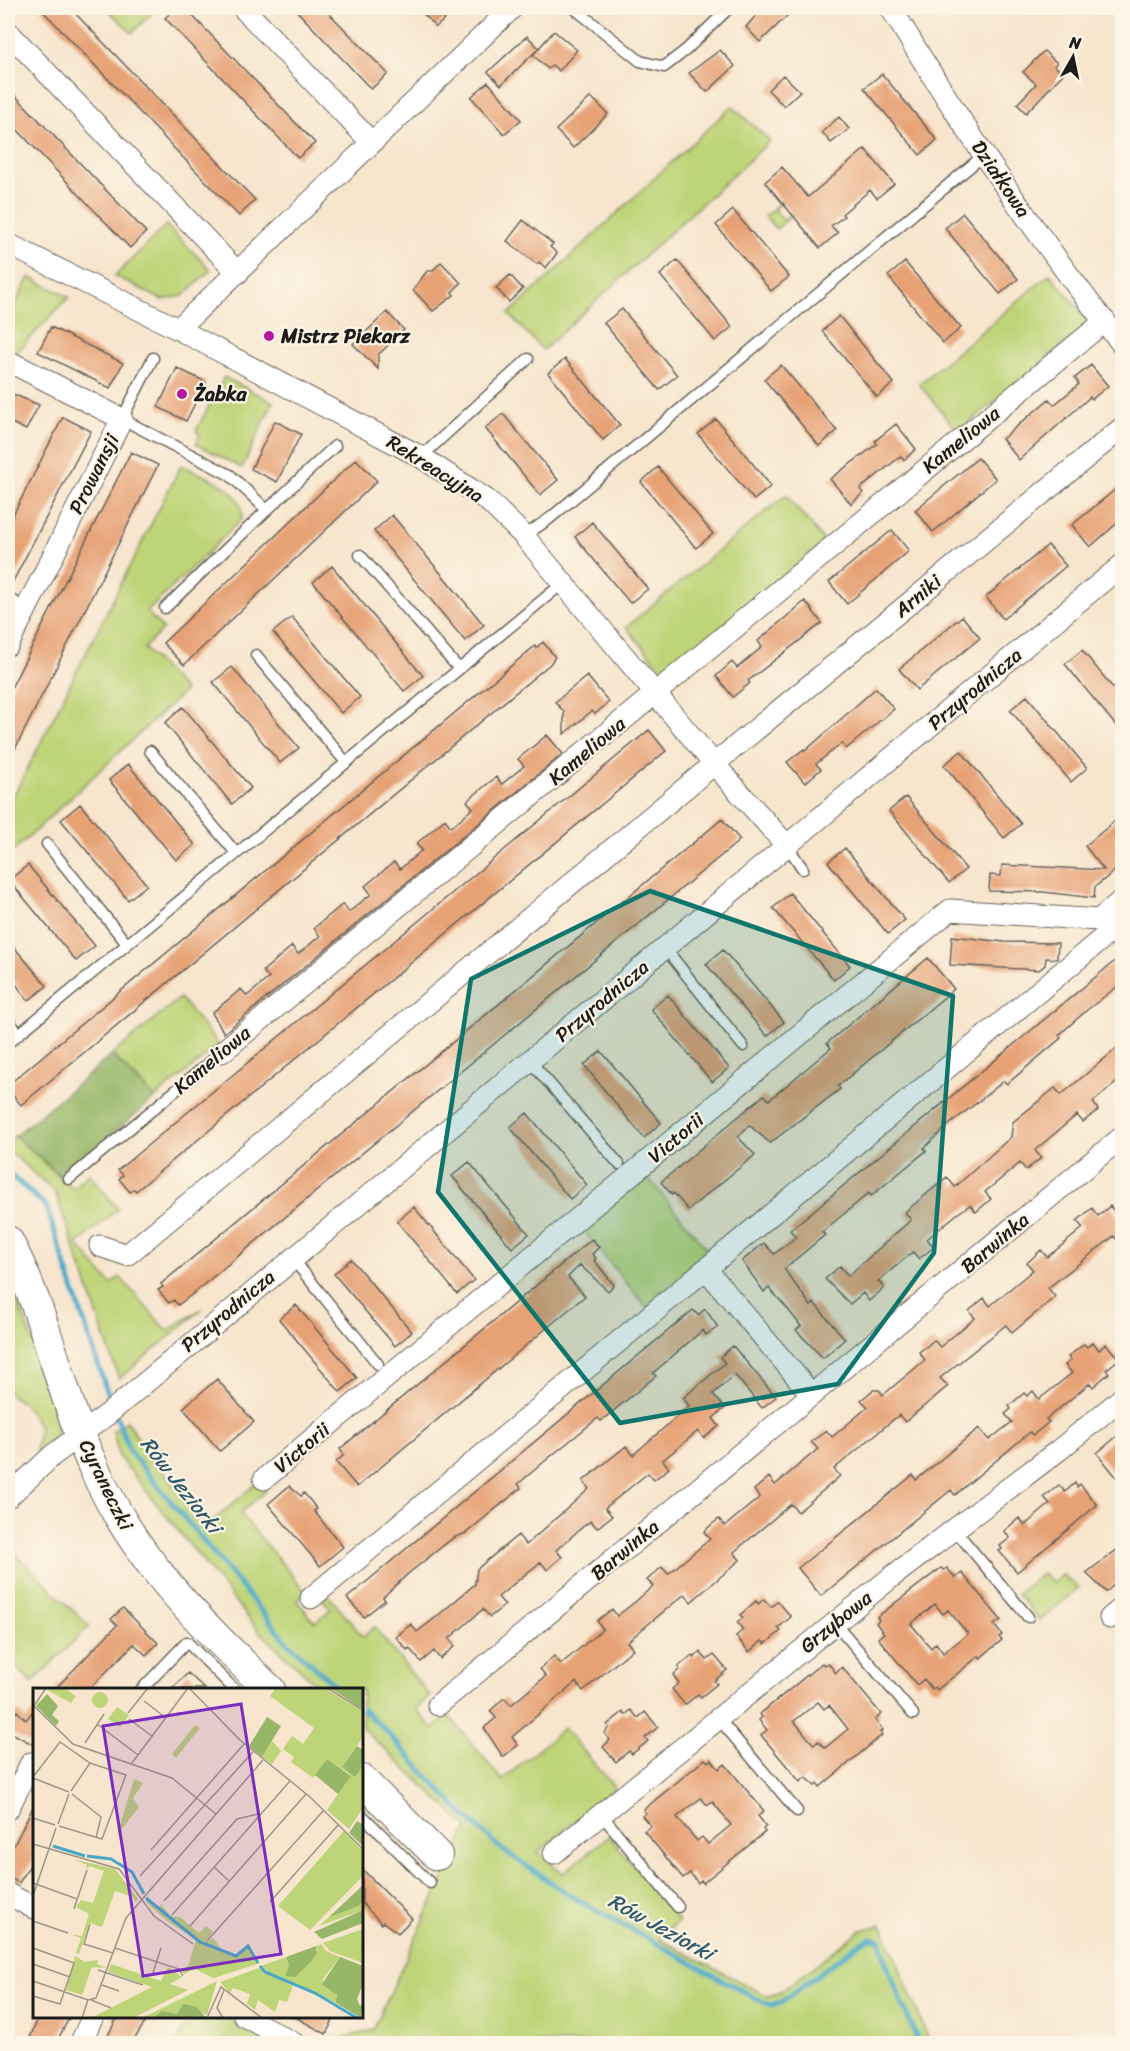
<svg xmlns="http://www.w3.org/2000/svg" width="1130" height="2051" font-family="Sriracha,sans-serif">
  <rect width="100%" height="100%" fill="#fcf5e5"/>
  <filter id="ink" filterUnits="userSpaceOnUse"><feTurbulence type="fractalNoise" baseFrequency=".0167" numOctaves="2"/><feDisplacementMap in="SourceGraphic" scale="12" xChannelSelector="R" yChannelSelector="G"/><feConvolveMatrix kernelMatrix="1 2 1 2 8 2 1 2 1" color-interpolation-filters="sRGB"/></filter>
  <filter id="wash" filterUnits="userSpaceOnUse"><feTurbulence type="fractalNoise" baseFrequency=".008" numOctaves="4" result="noise"/><feDisplacementMap in="SourceGraphic" scale="24" xChannelSelector="R" yChannelSelector="G"/><feGaussianBlur stdDeviation="1.35" result="paint"/><feColorMatrix in="noise" values="0 0 0 0 0 0 0 0 0 0 0 0 0 0 0 0 0 1.4 0 .05"/><feComposite in="paint" operator="in"/></filter>
  <g filter="url(#wash)">
    <rect width="100%" height="100%" fill="#f7e5cd"/>
    <!-- green -->
    <path fill="#bed478" stroke="#6d784a" stroke-width="1.5" d="M106,8H157L132,33Z
      M732,106L770,141L543,350L509,314Z
      M782,201L775,210L783,220L791,213L793,215L776,229L765,216Z
      M166,225L211,270L183,296L162,300L115,276Z
      M1050,274L1088,320L1087,325L958,432L919,384Z
      M29,277L69,297L15,354L8,350V319Z
      M224,377L273,402L242,468L196,444L200,434L196,431Z
      M181,465C204,477 246,487 242,519L147,612L163,629L144,648L185,691L8,856V807Z
      M786,495L825,542L665,673L626,627Z
      M180,998L219,1045L155,1098L112,1055Z
      M15,1136L72,1188L89,1174L118,1209L77,1244L111,1284L120,1277L167,1331L202,1309L119,1379L58,1200L54,1191L8,1150V1142Z
      M646,1175L712,1255L647,1308L582,1229Z
      M8,1278C17,1301 62,1409 58,1427C55,1438 44,1444 36,1451L39,1426L24,1403L8,1394Z
      M127,1421L145,1449L208,1525L258,1482L266,1491L240,1513L306,1592L297,1601L315,1622L331,1609L322,1599L328,1595L363,1637L374,1627L430,1696L416,1709L433,1729L449,1716L502,1780L564,1728L615,1788L538,1852L563,1873L609,1836L679,1921L659,1939L767,1996L779,1993L861,1930L882,1925L930,2043H327L373,2030L467,1827L362,1728V1690L321,1689L258,1630L119,1457L113,1431Z
      M8,1547L89,1626L32,1683L8,1659Z
      M1043,1573L1053,1583L1062,1575L1079,1587L1040,1621L1017,1594Z
      M199,2016L224,2017L275,2043L176,2044L188,2020Z"/>
    <!-- forest -->
    <path fill="#96b668" stroke="#596942" stroke-width="1.5" d="M112,1055L155,1098L61,1176L15,1136Z"/>
    <g fill="none" stroke-linecap="round" stroke-linejoin="round">
      <!-- stream -->
      <path stroke="#4aa9c9" stroke-width="5" d="M8,1173L46,1206L111,1404
        M116,1415L130,1452L287,1642L340,1690
        M362,1709L382,1727L455,1806L500,1848L571,1896L755,1998L771,2005L781,2002L856,1946L871,1938L880,1940L886,1963L919,2044"/>
    </g>
    <g id="blocks">
      <!-- building -->
      <path fill="#e6a174" fill-rule="evenodd" d="M40,8H70L255,200L239,216Z
        M176,8H185L315,143L298,158L165,18Z
        M294,8H324L388,74L371,89Z
        M418,8H457L436,27Z
        M767,8H782L788,15L760,42L746,27L758,13Z
        M554,31L577,50L559,71L552,65L548,69L533,55Z
        M527,36L539,48L501,85L488,72Z
        M720,50L735,66L707,92L689,73Z
        M1044,51L1057,63L1054,65L1063,74L1026,113L1017,104L1036,84L1023,72Z
        M882,74L937,140L920,155L864,88Z
        M783,75L800,91L784,106L768,90Z
        M488,82L521,120L504,134L471,97Z
        M8,88L146,232L130,248L8,120Z
        M591,97L608,114L573,148L556,130Z
        M839,117L849,129L831,143L822,132Z
        M865,149L894,184L877,198L870,190L842,214L844,216L831,226L838,233L820,248L765,182L782,167L808,197Z
        M733,210L789,277L771,291L716,225Z
        M963,213L1018,279L1000,294L945,228Z
        M523,220L553,244L550,247L557,253L546,268L539,262L537,264L507,241Z
        M677,260L732,327L715,341L660,275Z
        M441,262L461,283L452,292L454,295L433,311L413,290L427,271H432Z
        M905,262L961,328L943,343L888,276Z
        M510,275L523,289L509,302L496,288Z
        M622,309L677,375L659,390L604,323Z
        M387,312L404,330L378,355V369L353,344Z
        M839,316L894,383L877,397L822,331Z
        M51,327L123,363L110,388L38,352Z
        M565,359L620,425L603,440L548,373Z
        M781,365L837,431L819,446L764,379Z
        M1091,365L1108,386L1092,399L1090,397L1019,460L1002,439L1049,399L1054,405L1079,384L1075,378Z
        M177,368L206,382L186,421L158,407Z
        M8,392L39,405L26,430L8,421Z
        M503,414L558,480L540,495L485,428Z
        M63,417L91,431L8,591V525Z
        M716,419L771,486L754,500L698,434Z
        M275,421L301,434L277,482L251,469Z
        M896,424L916,449L904,460L901,456L860,489L863,493L851,504L830,479L877,444L875,441Z
        M131,452L158,465L8,763V694Z
        M978,458L996,479L933,532L915,510Z
        M356,459L377,481L184,665L163,643Z
        M658,467L713,534L696,548L641,482Z
        M1122,484V519L1090,547L1072,525Z
        M392,515L484,625L465,641L374,531Z
        M592,522L648,589L630,603L575,537Z
        M892,530L909,551L847,604L829,582Z
        M1048,545L1066,566L1003,619L986,597Z
        M332,566L423,676L404,691L313,582Z
        M805,601L822,623L748,681L750,683L733,697L716,676L732,662L737,668L762,647L758,641Z
        M962,616L980,638L917,690L899,669Z
        M292,617L360,697L341,713L273,632Z
        M543,642L555,657L550,664L21,1105L8,1089V1085L535,646L536,648Z
        M1082,650L1122,699V733L1065,664Z
        M232,667L299,748L280,763L213,682Z
        M587,676L609,702L595,714L592,711L564,734V712L555,702Z
        M876,688L894,709L846,749L842,743L816,764L821,769L805,783L787,762L804,749L805,751Z
        M1027,696L1087,768L1071,782L1010,710Z
        M183,707L251,788L232,804L165,723Z
        M649,730L666,751L259,1089L136,1191L134,1189L130,1192L119,1179L123,1175L118,1170Z
        M547,735L563,754L224,1033L212,1013L241,989L247,996L269,978L263,971L292,946L298,954L320,936L314,928L343,904L349,912L371,894L365,886L394,862L400,869L422,850L416,844L445,819L451,827L473,808L467,801L496,777L502,784L524,766L518,759Z
        M961,751L1021,824L1004,838L944,765Z
        M128,764L195,845L176,860L109,780Z
        M906,797L966,869L949,883L889,811Z
        M80,804L147,885L128,900L61,820Z
        M1122,815V865L1095,887L1094,898L1043,892L989,891L990,875L1001,876L1002,865L1104,870L1085,846Z
        M722,819L740,840L190,1296L178,1305L174,1300L169,1303L158,1290L163,1287L161,1284Z
        M845,848L905,920L888,934L828,862Z
        M28,865L95,946L76,961L9,880Z
        M790,893L850,966L834,980L773,908Z
        M952,936L1004,942L1058,943L1057,959L1046,958L1045,965L1039,970L950,965Z
        M8,940L47,986L28,1001L8,973Z
        M723,950L784,1022L767,1036L706,964Z
        M1122,955V983L1087,1010L1059,1035L1061,1038L1007,1084L1004,1081L950,1124L924,1148L926,1151L871,1196L869,1193L822,1232L825,1235L784,1269L811,1306L814,1303L845,1339L823,1358L796,1330L801,1326L786,1307L769,1288L764,1292L742,1261L764,1243L774,1254L796,1237L790,1230Z
        M928,958L954,989L838,1086L840,1089L770,1143L749,1125L738,1137L755,1155L688,1210L674,1193L672,1195L661,1182L764,1095L769,1100L831,1048L827,1043Z
        M668,995L729,1068L712,1082L651,1009Z
        M1122,1044V1078L1093,1102L1098,1110L1083,1122L1077,1115L1035,1150L1041,1158L1026,1170L1020,1163L985,1192L991,1199L976,1212L970,1205L957,1214L927,1239L934,1247L919,1259L913,1252L878,1281L884,1288L869,1301L863,1293L850,1304L825,1279L840,1266L848,1276L911,1220L905,1212L947,1177L955,1187L1011,1137L1013,1122L1040,1100L1055,1088L1061,1095Z
        M601,1051L661,1123L644,1138L584,1065Z
        M527,1113L587,1185L570,1199L510,1127Z
        M469,1162L529,1234L512,1248L452,1176Z
        M1110,1206L1122,1221V1246L1114,1236L1048,1288L1055,1297L1012,1333L1006,1325L940,1378L948,1386L905,1422L899,1415L834,1469L840,1476L798,1512L791,1504L734,1552L740,1560L691,1602L685,1594L652,1621L627,1642L633,1649L583,1691L576,1682L512,1737L518,1745L503,1757L484,1728L496,1718L490,1711L504,1698L511,1705L546,1676L540,1669L554,1656L561,1664L603,1629L597,1621L612,1609L617,1616L635,1602L653,1586L647,1580L662,1567L668,1574L710,1539L704,1532L711,1525L719,1519L725,1526L760,1497L754,1490L769,1477L775,1485L818,1449L811,1442L819,1436L826,1430L832,1437L868,1407L861,1400L873,1390H879L883,1395L925,1360L919,1352L927,1346L934,1340L940,1347L975,1318L969,1311L984,1298L990,1306L1021,1280L1033,1270L1027,1263L1041,1250L1047,1257L1065,1243L1083,1228L1077,1221L1092,1208L1098,1216Z
        M414,1207L474,1280L457,1294L397,1221Z
        M592,1239L599,1247L592,1254L596,1258L594,1260L614,1285L608,1291L580,1265L568,1277L585,1296L357,1487L336,1462L344,1455L340,1449Z
        M351,1259L412,1332L395,1346L334,1274Z
        M296,1305L357,1378L340,1392L279,1319Z
        M705,1309L718,1327L706,1335L703,1330L653,1373L656,1376L601,1421L598,1418L545,1461L518,1484L521,1488L466,1533L453,1538L409,1573L383,1597L385,1600L364,1617L347,1598L693,1310L698,1315Z
        M1093,1342L1099,1350L1106,1344L1119,1359L1106,1370L1109,1373L1093,1387L1090,1383L1077,1394L1046,1419L1049,1422L1033,1435L1030,1432L955,1495L951,1490L821,1596L798,1568L913,1475L916,1480L979,1428L989,1440L1012,1422L1005,1414L1011,1409L1009,1406L1024,1393L1027,1396L1033,1391L1039,1399L1047,1393L1072,1373L1065,1365L1071,1360L1068,1357L1084,1344L1087,1347Z
        M733,1346L776,1397L762,1408L735,1375L713,1394L725,1408L713,1418L719,1426L704,1438L698,1431L680,1446L663,1460L669,1468L654,1480L648,1473L605,1508L612,1516L597,1528L591,1521L586,1524L556,1550L562,1557L547,1570L541,1562L528,1572L498,1597L505,1605L490,1617L483,1609L449,1639L455,1646L440,1659L434,1651L421,1662L409,1648L407,1650L396,1637L411,1624L417,1632L435,1618L475,1584L477,1569L518,1535L526,1545L589,1489L583,1481L626,1446L633,1455L689,1406L683,1398L725,1363L720,1357Z
        M217,1379L254,1422L220,1451L183,1408Z
        M1122,1432V1484L1097,1453Z
        M1075,1483L1077,1487L1080,1484L1097,1505L1017,1572L999,1551L1002,1549L1000,1546L1010,1538L1004,1531L1019,1518L1025,1525L1037,1515L1050,1504L1044,1497L1059,1485L1065,1492Z
        M289,1486L301,1496L304,1493L317,1509L314,1511L343,1547L320,1566L268,1504Z
        M1122,1546V1578L1106,1592L1086,1573Z
        M941,1568L944,1570L947,1568L955,1578L962,1573L1001,1620L994,1625L1002,1635L999,1637L1002,1640L980,1658L979,1656L937,1690L935,1687L932,1689L924,1679L917,1685L878,1638L884,1633L876,1623L879,1620L877,1617ZM935,1604L943,1614L948,1610L968,1634L943,1653L936,1643L931,1648L911,1624Z
        M764,1599L771,1607L778,1601L791,1617L778,1628L781,1631L765,1644L762,1641L749,1652L736,1636L743,1630L737,1622L743,1618L740,1615L756,1601L758,1604Z
        M123,1608L158,1643L146,1655L134,1644L89,1689H55L117,1625L111,1619Z
        M700,1652L707,1660L714,1655L727,1670L714,1681L717,1684L701,1697L698,1694L685,1705L672,1689L679,1683L673,1675L679,1670V1666L692,1655L694,1658Z
        M822,1663L824,1665L828,1663L836,1673L842,1667L881,1714L875,1720L883,1730L880,1732L882,1735L820,1787L818,1784L815,1786L806,1777L800,1782L761,1735L767,1730L759,1720L762,1717L760,1714ZM818,1702L824,1709L829,1705L848,1729L825,1748L818,1741L814,1745L794,1721Z
        M188,1673L205,1689H172Z
        M34,1710V1745L8,1731V1721L17,1711L26,1720Z
        M631,1710L638,1718L645,1712L658,1727L645,1738L648,1741L632,1754L629,1751L616,1762L603,1747L610,1740L604,1733L609,1728L607,1725L623,1712L625,1715Z
        M705,1759L708,1762L711,1759L719,1769L725,1764L764,1811L758,1816L766,1826L763,1829L765,1832L703,1883L701,1880L698,1883L690,1873L683,1878L644,1831L651,1826L642,1816L646,1813L643,1810ZM701,1798L707,1805L712,1801L731,1825L708,1844L702,1837L697,1841L677,1817Z
        M34,1805V1859L19,1883L8,1877V1857Z
        M362,1869L412,1919L398,1933L383,1922L382,1924L362,1903Z
        M39,2016H70L56,2043H28Z
        M109,2016H149L132,2043H104L116,2020Z
        M293,2016H335L326,2034Z"/>
    </g>
  </g>
  <g filter="url(#ink)">
    <use href="#blocks" fill-opacity="0" stroke="#69625a" stroke-width="1.5"/>
    <g fill="none" stroke-linecap="round" stroke-linejoin="round">
      <!-- lane casing -->
      <g stroke="#69625a" stroke-width="13">
        <path id="lane" d="M574,8L640,61L664,67L686,50L729,8
          M153,358L122,419L230,475L267,510L335,446
          M421,457L528,359
          M524,536L549,519L984,155
          M360,555L459,669
          M8,598L25,608
          M165,608L267,510
          M256,655L345,761
          M150,751L236,853
          M47,844L127,944
          M788,847L803,869
          M665,948L743,1046
          M8,1020L19,1034
          M8,1043L563,583
          M530,1061L619,1164
          M69,1179L222,1052
          M292,1258L378,1364
          M955,1530L1028,1617
          M835,1623L913,1714
          M141,1690L187,1642L235,1690
          M718,1718L797,1811
          M601,1814L678,1907
          M362,1815L430,1883"/>
      </g>
      <!-- street casing -->
      <g stroke="#69625a" stroke-width="23">
        <path id="street" d="M243,8L372,143
          M891,8C961,125 1037,238 1122,344
          M8,32L238,273
          M8,244L178,329L421,457L487,500L524,536L714,764L788,847
          M178,329L512,8
          M8,361L122,419L8,645
          M222,1052L1105,321
          M100,1246L127,1255L714,764L1122,428
          M706,1269L812,1395
          M264,1479L950,910L1099,920L1122,900
          M8,1497L53,1455L108,1414L1122,565
          M311,1598L1122,922
          M1110,1618L1122,1608
          M438,1705L1122,1137
          M8,1809L31,1763
          M554,1853L889,1579L1059,1450L1122,1398
          M8,1894L34,1908
          M244,2016L295,2044
          M80,2044L93,2016"/>
      </g>
      <!-- secondary casing -->
      <g stroke="#69625a" stroke-width="32">
        <path id="secondary" d="M8,1241C46,1312 60,1393 93,1466C135,1561 197,1619 270,1690
          M362,1780L437,1855"/>
      </g>
      <!-- lane -->
      <use href="#lane" stroke="#fff" stroke-width="10"/>
      <!-- street -->
      <use href="#street" stroke="#fff" stroke-width="21"/>
      <!-- secondary -->
      <use href="#secondary" stroke="#fff" stroke-width="30"/>
    </g>
  </g>
  <!-- marked area -->
  <path fill="#0f766e" fill-opacity="0.2" stroke="#0f766e" stroke-width="4.5" stroke-linejoin="round" d="M650,891L953,996L934,1253L838,1384L620,1423L438,1192L471,979Z"/>
  <!-- markers -->
  <g fill="#b5179e" stroke="#fcf5e5" stroke-width="2">
    <circle cx="269" cy="336" r="6"/>
    <circle cx="182" cy="394" r="6"/>
  </g>
  <g text-anchor="middle" dominant-baseline="central" stroke-width="4.5" stroke-linejoin="round" paint-order="stroke">
    <!-- street labels -->
    <g font-size="20" fill="#1c1c1c" stroke="#fcf5e5">
      <text transform="translate(1001 179) rotate(56)">Działkowa</text>
      <text transform="translate(961 440) rotate(-39)">Kameliowa</text>
      <text transform="translate(435 469) rotate(32)">Rekreacyjna</text>
      <text transform="translate(94 474) rotate(-63)">Prowansji</text>
      <text transform="translate(918 596) rotate(-40)">Arniki</text>
      <text transform="translate(975 689) rotate(-40)">Przyrodnicza</text>
      <text transform="translate(587 751) rotate(-40)">Kameliowa</text>
      <text transform="translate(602 1001) rotate(-40)">Przyrodnicza</text>
      <text transform="translate(212 1060) rotate(-40)">Kameliowa</text>
      <text transform="translate(676 1138) rotate(-40)">Victorii</text>
      <text transform="translate(995 1243) rotate(-40)">Barwinka</text>
      <text transform="translate(228 1311) rotate(-40)">Przyrodnicza</text>
      <text transform="translate(302 1448) rotate(-40)">Victorii</text>
      <text transform="translate(106 1485) rotate(64)">Cyraneczki</text>
      <text transform="translate(625 1550) rotate(-40)">Barwinka</text>
      <text transform="translate(836 1622) rotate(-39)">Grzybowa</text>
    </g>
    <!-- poi labels -->
    <g font-size="20" font-weight="bold" fill="#1c1c1c" stroke="#fcf5e5" text-anchor="start">
      <text x="281" y="336">Mistrz Piekarz</text>
      <text x="194" y="394">Żabka</text>
    </g>
    <!-- water labels -->
    <g font-size="21" font-style="italic" fill="#315b6a" stroke="#fcf5e5">
      <text transform="translate(181 1485) rotate(52)">Rów Jeziorki</text>
      <text transform="translate(661 1927) rotate(29)">Rów Jeziorki</text>
    </g>
  </g>
  <!-- overview -->
  <g transform="translate(33 1688)">
    <rect width="330" height="330" fill="#f7e5cd"/>
    <path d="M31,0L43,8L38,15L14,2ZM243,0H291L330,23V49L309,79L322,88L330,78V120L316,141L294,122L318,87L294,71L280,90L258,74L261,69L250,61L259,48L270,56L281,40L237,8ZM59 12a8 8 0 1 1 16 0a8 8 0 1 1-16 0ZM84,19L96,27L87,39L75,31ZM162,37L167,40L143,70L139,66ZM239,53L248,63L239,76L229,69ZM101,91L110,95L100,110L106,119L84,147ZM311,143L330,163V188L277,242L245,218ZM40,171L82,181L105,211L103,214L100,209L82,203L69,239L57,235L46,266L43,265L48,250L37,246L49,248L56,226L43,219L48,212L60,215L71,183L57,178L53,181L54,177ZM113,209L125,220L131,214L129,218L138,228L147,229L166,245L173,238L180,244L172,254L180,250L189,262L203,267L215,256L227,275L181,290L162,281L151,286L148,282L155,278L163,252L133,232L113,214ZM330,213V222L286,238L296,229ZM330,241V275L297,263L290,255ZM288,256L293,263L307,269L289,292L306,310L303,315L237,285L228,278L253,269L256,277L253,285L264,286L278,274L285,262L283,258ZM42,268L52,274L65,272L64,276L73,280L59,279L49,307L33,302ZM78,276L128,293L135,279L149,289L137,296L155,302L100,330H58L119,299L75,284ZM226,280L260,298L254,314L246,312L242,324L225,312L222,322L214,316L217,306L200,300L197,305L187,294ZM184,293L174,327L150,316L144,326L126,324L120,330H109Z" fill="#bed478"/>
    <path d="M297,0H330V21ZM14,6L25,18L19,27L26,33L23,38L3,18ZM234,29L248,38L229,69L216,58ZM324,58L330,62V78L322,89L309,79ZM294,71L318,88L305,106L282,87ZM324,133L330,137V158L316,145ZM330,197V213L325,218L296,229ZM330,222V235L289,251L281,244ZM283,258L284,265L278,274L262,289L252,288L256,277L253,269ZM307,269L330,278V296L324,311L327,318L330,314L328,330L303,315L304,307L289,296ZM150,316L164,319L173,330H120L128,323L144,326Z" fill="#96b668"/>
    <path fill="none" stroke="#4aa9c9" stroke-width="3" d="M20,158L52,168M54,168L78,171L99,184L111,206M113,210L167,254L203,268L215,258L225,275M227,278L232,284L282,305L324,330"/>
    <path fill="none" stroke="#9f9586" stroke-width="1.5" d="M156,0L207,52L277,109L330,161M294,0L330,22M111,13L133,30M0,17L40,56L139,90L183,126M1,18L13,0M95,25L115,0M96,31L119,48M64,36L105,67M52,55L71,26M99,75L155,0M0,89L27,54L57,75L93,87L69,151L26,138M0,90L36,104M38,103L57,75M39,106L68,129L63,150M0,130L22,137M25,136L36,106M0,156L86,181L121,228L160,256M118,162L211,56M181,179L196,193M107,188L220,64M0,195L44,211M0,208L23,140M131,213L204,131L225,126M237,214L306,136M41,221L54,182M139,227L257,93M0,233L35,245M57,236L51,256L80,265M157,238L273,106M174,253L291,122M0,260L41,275L27,316L0,308M82,260L146,281L150,288M0,276L37,289M65,282L110,297M119,288L128,260M0,293L55,312L63,310L93,230L230,72M69,297L86,303M58,312L78,320M49,330L55,312M174,330L188,299L229,330M190,330L184,320L191,302"/>
    <path fill="#7b2cbf" fill-opacity="0.15" stroke="#7b2cbf" stroke-width="3" d="M208,16L248,266L110,288L70,38Z"/>
    <rect width="330" height="330" fill="none" stroke="#1c1c1c" stroke-width="3"/>
  </g>
  <!-- margin -->
  <rect width="1130" height="2051" fill="none" stroke="#fcf5e5" stroke-width="30"/>
  <!-- north arrow -->
  <g transform="translate(1073 57) rotate(9)" stroke="#fcf5e5" stroke-width="4.5" paint-order="stroke">
  <path d="M0-4.5L10 22L0 15L-10 22Z" fill="#1c1c1c"/>
  <text y="-9" font-size="16" font-weight="bold" text-anchor="middle" fill="#1c1c1c">N</text>
  </g>
</svg>
